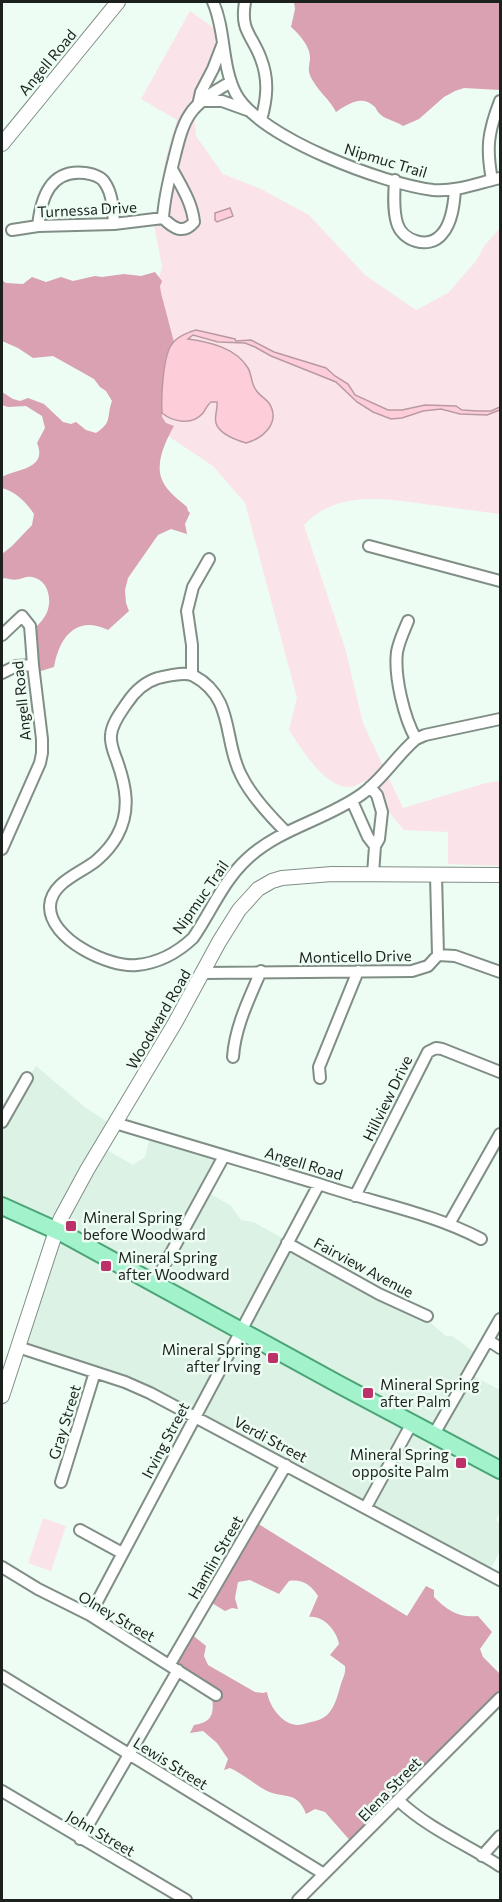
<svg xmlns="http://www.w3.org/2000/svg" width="502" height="1902" font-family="Commissioner,sans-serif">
  <rect width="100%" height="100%" fill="#edfdf3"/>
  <!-- built -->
  <path fill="#dbf2e4" d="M36,1066L86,1108L114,1126L103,1148L133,1165L145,1157L150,1137L221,1157L206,1191L231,1206L241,1220L253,1222L286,1240L354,1282L432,1324L446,1336H452L478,1355L470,1374L500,1390V1511L496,1520L500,1524V1551L487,1576L146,1393L17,1347L53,1238L2,1212V1120Z"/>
  <!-- green -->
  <path fill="#fae4e9" d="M190,11L214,28L217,52L193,98L196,136L223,174L261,189L309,215L365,275L416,310L448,293L476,261L485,245L500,228V514C478,511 455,508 431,505C389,499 337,489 304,525L345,648L363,723L403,808L486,783L500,781V866L448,864V832L404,830L383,805L367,780C362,782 355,787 350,787C325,789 301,748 289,730L297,698L245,503L213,466L159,430L151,311L162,266L154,225L166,157L177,120L141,99Z
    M43,1518L66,1526L51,1571L28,1563Z"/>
  <!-- forest -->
  <path fill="#d9a1b1" d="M294,2H500V90L464,88L455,91L444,97L419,119L403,126C396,121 387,120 381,115C378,113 377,110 375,107C362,94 348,104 336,112C330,100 320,93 313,81C307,72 309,68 310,59C311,47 299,34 291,27L295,9Z
    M155,272L162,281L160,286L161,293L175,346L169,349L165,360L162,417L166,423L174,426C165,442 154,465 163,482C168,492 179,500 187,507L188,511L190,513L185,524L187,534L171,529L158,535L128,578L125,590L126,603L129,611L108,630C76,614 59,638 54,667L31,674L29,634C34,628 41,623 45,616C53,604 50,580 32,577C22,575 21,583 5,578L2,579V554L12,546L32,525L34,514C26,502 16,492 2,488V477C17,469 48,469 37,443L45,428L42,416L26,406L8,407L2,405V392L13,399L20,401L28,398L44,404L63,422L71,424L76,422L86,430L96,433C113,422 106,417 112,401L106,391L100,387L94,379L53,356L33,358L18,348L2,341V280L6,283L23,284L32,277L46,282L61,277L73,281L95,276L102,277L124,274L141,276Z
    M252,1520L407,1616L426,1586L434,1590V1597C447,1610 458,1618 478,1616L492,1632L480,1649L483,1657L500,1674V1698L353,1844L325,1812L315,1809L306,1814C297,1790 284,1799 267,1791C256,1785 245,1776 234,1770L230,1768L224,1770L228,1759L217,1743L203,1731L190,1733L194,1725C213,1722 214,1713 212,1696L169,1666L190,1633L206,1646L204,1656L208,1665L255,1692L263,1693L267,1692C269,1705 281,1724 297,1725C301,1725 306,1723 311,1722C317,1721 323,1719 328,1714C335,1707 338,1694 341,1684C343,1677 346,1674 345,1666L330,1655L339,1644C337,1631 323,1615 309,1617L318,1596C311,1585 302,1579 289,1581L279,1594L250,1580L238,1582L235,1598L238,1609L232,1608L225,1611L207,1600Z"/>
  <!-- water -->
  <path fill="#fdceda" stroke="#ba9aa2" stroke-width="1.5" d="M230,208L233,216L217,222L215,220V213Z
    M196,330L235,339L236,341L251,340L274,352L326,368L335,376L348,384L355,395L388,410H402L425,405L456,406L462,410L478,411H491L500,407V410L487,415L460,414L441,409L423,411L402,418L391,419L373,412L357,402L336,382L271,356L255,347L245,343L218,342L193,335L188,339C210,342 236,348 248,368C252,375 251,384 256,390C259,395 265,398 269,403C281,422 264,438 246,443C236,440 219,434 216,423C214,416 218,409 217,402H211C207,405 206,409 203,413C192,426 173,422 162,413C161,397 163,355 172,344C177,337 188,332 196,330Z"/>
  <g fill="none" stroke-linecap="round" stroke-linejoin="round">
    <!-- minor casing -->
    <g stroke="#808e86" stroke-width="14">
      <path id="minor" d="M213,2C226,31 221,65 236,94C260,138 384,184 433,190C456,192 478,183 500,178
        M245,2C240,32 252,34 261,59C269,80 267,99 261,120
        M223,43L213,69L201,92L199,101H222L247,110
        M172,169C181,186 192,202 194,222C183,235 173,228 163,218C164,200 168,184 172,167C184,119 185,107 231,82
        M395,180C394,194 393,210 397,223C402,241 429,250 442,234C452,223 454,204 455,190
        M492,180C486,148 488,132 500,101
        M38,226C41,198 50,169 85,173C92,174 101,176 105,183C113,195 113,211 114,224
        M12,230L38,226L114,224L163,218
        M369,546L500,581
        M408,621C404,631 399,641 397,652C394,676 404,718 416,739
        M2,635L22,616L30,626L31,638L33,665L42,739V753L40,763L2,849
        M2,673L16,666L33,665
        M192,674V645L187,611L193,587L209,559
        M370,787L377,795L382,812L379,839L375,846L373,874
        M352,801L368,837L375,846
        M286,832C270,816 251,796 241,775C223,741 235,698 194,676C185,671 168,676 158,678C145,682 135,691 127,703C121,712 112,723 111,735C110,744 114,753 117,761C126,786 131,811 117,836C112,845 105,853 97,860C82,873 51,882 50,906C49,939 109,968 137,965C158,963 177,953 193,938C211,912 223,881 247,859C280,828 326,820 362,794C383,779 396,756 416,739L425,735L500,719
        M436,875L438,955
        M438,955L455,956L500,972
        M203,973L412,971L428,966L438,955
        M233,1057C235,1027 249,999 261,971
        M320,1078L319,1067L358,971
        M2,1122L27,1078
        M115,1123L319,1184C373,1203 430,1212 481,1239
        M355,1196L428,1052L436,1048L442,1049L500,1072
        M449,1224L500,1134
        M287,1243L379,1294L427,1316
        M154,1284L224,1156
        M488,1340L500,1348
        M18,1347L125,1382L150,1393L500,1580
        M434,1434L500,1319
        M61,1482L95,1372
        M366,1507L412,1423
        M80,1530L122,1553
        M2,1567L38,1589L90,1615L216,1695
        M90,1615L319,1184
        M170,1664L286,1465
        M2,1676L324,1874
        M2,1791L186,1900
        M399,1801C429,1829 466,1844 500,1866
        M80,1839L178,1670
        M482,1856L500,1836
        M298,1900L500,1698"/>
    </g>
    <!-- tertiary casing -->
    <g stroke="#808e86" stroke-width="16">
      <path id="tertiary" d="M2,144L118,2
        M56,1230L61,1218L87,1170L175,1023L219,942L239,910L258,889L272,881L282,878L332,874L500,875
        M2,1396L55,1234"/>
    </g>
    <!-- primary casing -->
    <g stroke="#4ba478" stroke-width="20">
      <path id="primary" d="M2,1206L64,1234L340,1385L500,1470"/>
    </g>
    <!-- minor -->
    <use href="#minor" stroke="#fff" stroke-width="10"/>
    <!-- tertiary -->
    <use href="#tertiary" stroke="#fff" stroke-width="14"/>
    <!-- primary -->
    <use href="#primary" stroke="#a2f3cb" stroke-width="16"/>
  </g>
  <!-- markers -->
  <g fill="#bc316a" stroke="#edfdf3" stroke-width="2">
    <rect x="65" y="1220" width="12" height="12" rx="3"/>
    <rect x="100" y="1260" width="12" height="12" rx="3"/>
    <rect x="267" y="1352" width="12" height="12" rx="3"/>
    <rect x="362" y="1387" width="12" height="12" rx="3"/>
    <rect x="455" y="1457" width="12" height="12" rx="3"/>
  </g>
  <g text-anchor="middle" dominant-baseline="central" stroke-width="5" stroke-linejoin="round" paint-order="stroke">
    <!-- street labels -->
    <g font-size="15" fill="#1c211e" stroke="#edfdf3">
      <text transform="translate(47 62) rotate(-50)">Angell Road</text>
      <text transform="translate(386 160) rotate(17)">Nipmuc Trail</text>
      <text transform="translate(87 209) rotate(-3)">Turnessa Drive</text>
      <text transform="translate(21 701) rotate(-96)">Angell Road</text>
      <text transform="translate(200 897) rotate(-55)">Nipmuc Trail</text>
      <text transform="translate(355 956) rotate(-1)">Monticello Drive</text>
      <text transform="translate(158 1019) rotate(-60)">Woodward Road</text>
      <text transform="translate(387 1098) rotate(-64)">Hillview Drive</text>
      <text transform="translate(304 1163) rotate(17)">Angell Road</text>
      <text transform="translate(364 1267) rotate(28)">Fairview Avenue</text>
      <text transform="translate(64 1422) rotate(-73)">Gray Street</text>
      <text transform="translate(271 1439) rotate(28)">Verdi Street</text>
      <text transform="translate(165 1440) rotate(-62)">Irving Street</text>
      <text transform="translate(215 1557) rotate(-60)">Hamlin Street</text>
      <text transform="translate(117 1616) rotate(30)">Olney Street</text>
      <text transform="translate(171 1763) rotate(32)">Lewis Street</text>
      <text transform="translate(389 1789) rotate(-46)">Elena Street</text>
      <text transform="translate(101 1833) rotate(30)">John Street</text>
    </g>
    <!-- poi labels -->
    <g font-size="15" fill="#1c211e" stroke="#edfdf3" text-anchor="start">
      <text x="83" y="1217">Mineral Spring<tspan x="83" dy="17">before Woodward</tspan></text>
      <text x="118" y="1257">Mineral Spring<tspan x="118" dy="17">after Woodward</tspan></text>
      <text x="261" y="1349" text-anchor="end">Mineral Spring<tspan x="261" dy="17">after Irving</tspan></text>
      <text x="380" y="1384">Mineral Spring<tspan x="380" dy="17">after Palm</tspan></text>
      <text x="449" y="1454" text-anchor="end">Mineral Spring<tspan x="449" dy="17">opposite Palm</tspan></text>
    </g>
  </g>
  <!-- border -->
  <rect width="502" height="1902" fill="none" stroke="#1c211e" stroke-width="6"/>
</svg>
